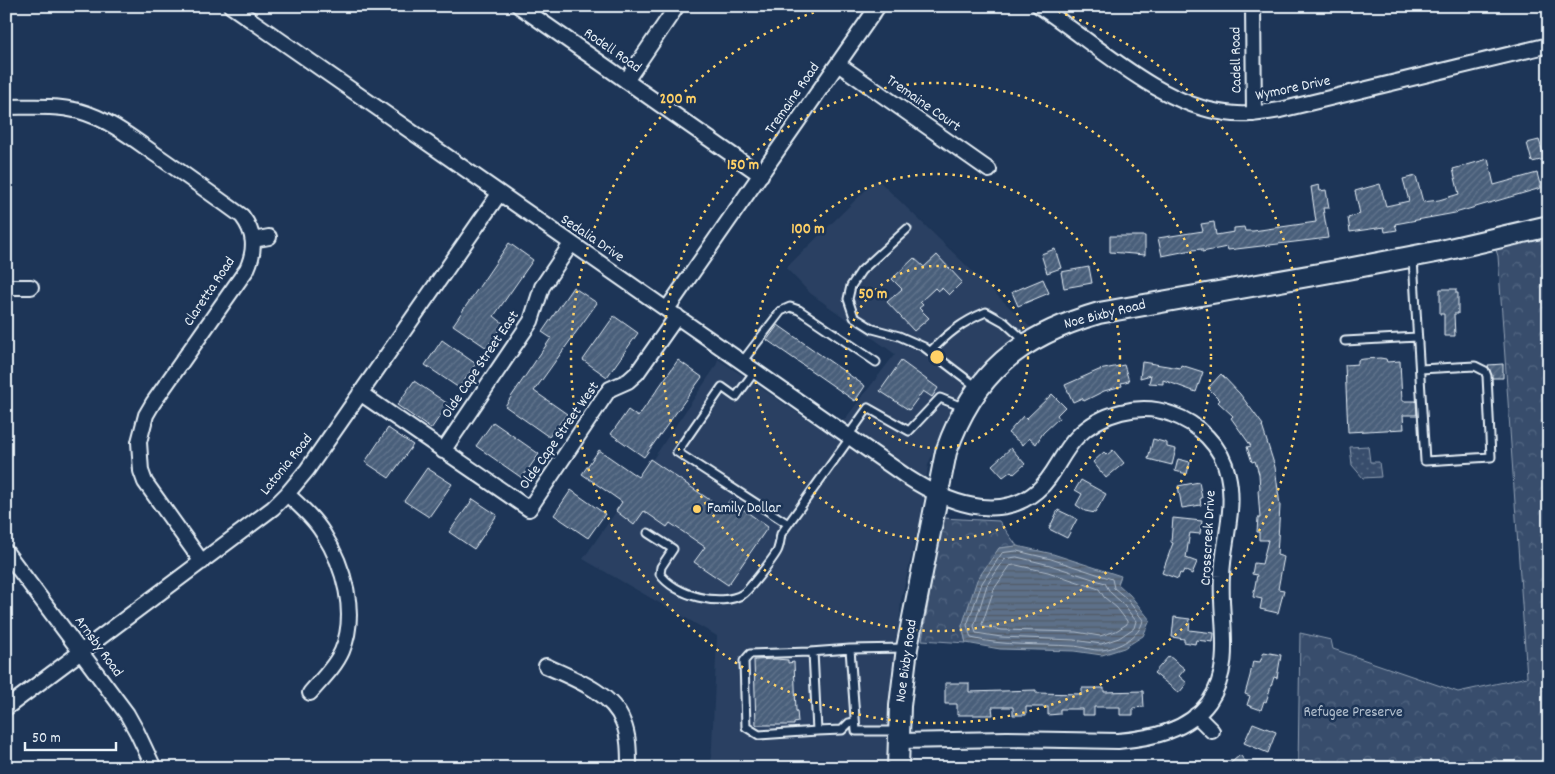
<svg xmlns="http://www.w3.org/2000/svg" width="1555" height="774" font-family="Dekko,sans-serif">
  <defs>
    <pattern id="grass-dots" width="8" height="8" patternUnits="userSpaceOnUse" patternTransform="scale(1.25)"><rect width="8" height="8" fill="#374d6c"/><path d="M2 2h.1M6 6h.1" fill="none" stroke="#546782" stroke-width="1.8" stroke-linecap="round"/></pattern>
    <pattern id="forest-crowns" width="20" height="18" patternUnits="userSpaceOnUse" patternTransform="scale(1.25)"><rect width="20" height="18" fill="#374d6c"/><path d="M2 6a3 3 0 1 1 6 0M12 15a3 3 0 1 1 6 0" fill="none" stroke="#546782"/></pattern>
    <pattern id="water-rules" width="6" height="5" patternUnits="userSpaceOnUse" patternTransform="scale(1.25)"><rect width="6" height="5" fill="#5d7089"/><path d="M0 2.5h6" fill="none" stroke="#505a66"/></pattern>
    <pattern id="building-hatch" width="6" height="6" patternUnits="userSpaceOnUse" patternTransform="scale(1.25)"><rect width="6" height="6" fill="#495e7a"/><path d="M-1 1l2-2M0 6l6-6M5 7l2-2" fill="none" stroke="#63768e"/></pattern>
  </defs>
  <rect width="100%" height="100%" fill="#1d3557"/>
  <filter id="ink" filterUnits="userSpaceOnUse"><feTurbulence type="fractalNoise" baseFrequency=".02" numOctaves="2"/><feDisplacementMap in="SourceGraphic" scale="10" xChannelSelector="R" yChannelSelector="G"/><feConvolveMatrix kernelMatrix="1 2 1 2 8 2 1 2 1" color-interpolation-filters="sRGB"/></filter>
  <g filter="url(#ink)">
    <!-- built -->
    <path fill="#2a4162" d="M877,179L1033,330L967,389L946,421L928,465L921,516L901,600L896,666L890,768H711L717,636L583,559L653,459L716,366L718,359L832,436L895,354L810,293L786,268Z"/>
    <!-- grass -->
    <path fill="url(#grass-dots)" stroke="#909fb2" d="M1368,446L1370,462H1379L1381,477L1363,478L1352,465L1350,447Z"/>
    <!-- forest -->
    <path fill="url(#forest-crowns)" stroke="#909fb2" d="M1549,233V768H1298L1300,633L1331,640L1333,649L1458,692L1527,677L1498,256L1495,247Z
      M942,518L999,521L1017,546L999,548L962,626L966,643L922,640Z"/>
    <!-- water -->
    <path fill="url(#water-rules)" stroke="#95a4b5" d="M1017,546L1053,554L1121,576L1118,584L1130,595L1150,620L1143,636L1124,648L1102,655L1074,651L1000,649L966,643L962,626L977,580L999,548Z"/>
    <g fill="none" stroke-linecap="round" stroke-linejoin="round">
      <!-- shore -->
      <path stroke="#b0bdcc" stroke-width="1" d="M1017,551L1051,559L1112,579L1114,588L1127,599L1143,620C1140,637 1118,648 1102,650C1093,651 1081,646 1072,646C1038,644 1004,646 971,638L967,625L982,583L1002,553Z
        M1017,557L1050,565L1105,583L1110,592L1122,603L1136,621L1134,628L1119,638L1101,644L1074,640L1001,637L976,633L974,626L987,585L1005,559Z
        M1016,565L1048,572L1099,589L1104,597L1117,608L1127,621V624L1116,631L1100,636L1076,632L1002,630L984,627L982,624L994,589L1010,566Z"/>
    </g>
    <!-- building -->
    <path fill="url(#building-hatch)" stroke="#e8f1f8" d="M1539,140L1545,159L1532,162L1527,143Z
      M1488,159L1494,185L1537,173L1541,188L1455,213L1395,224L1397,230L1385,232L1384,227L1350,232L1348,218L1360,214L1355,191L1380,184L1386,206L1409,201L1403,179L1416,176L1423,202L1439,200L1459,194L1453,169Z
      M1319,185L1320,191L1326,190L1329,208H1323L1328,238L1228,250L1227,247L1202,252V249L1192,250L1162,256L1158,238L1203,231L1201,224L1214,222L1216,235L1234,232V228L1244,227L1245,231H1253L1316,222L1311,187Z
      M1110,236H1145V255L1110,252Z
      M509,243L533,260L494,316L504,324L487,348L453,325Z
      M1055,249L1061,268L1047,273L1041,254Z
      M937,255L962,282L949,295L942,288L938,291L935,288L920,302L923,305L919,308L929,318L914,331L887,302L902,289L892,279L914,258L924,267Z
      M1089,267L1092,283L1064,288L1061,272Z
      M1043,279L1049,293L1018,306L1012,292Z
      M573,287L597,303L534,391L567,414L549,437L505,406L551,338L542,332Z
      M1440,289H1456V293H1458V314H1454L1455,336H1444V314H1440Z
      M614,316L638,333L607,377L583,360Z
      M778,325L865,386L855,401L767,340Z
      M442,340L476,364L459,388L425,365Z
      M1380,358L1386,359L1387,362L1400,361L1402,401H1416L1417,415H1403L1404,429L1348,432L1345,365L1358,364V360L1364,359Z
      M678,360L702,377L644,457L611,434L628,410L638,417Z
      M901,361L938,388L932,397L923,391L909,410L880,391Z
      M1142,362L1180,368L1181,365L1203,372L1196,392L1163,380V384L1149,383L1151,375L1140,378Z
      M1503,364V378H1492L1488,365Z
      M1124,365L1129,381L1121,383L1122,386L1104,391L1084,401L1082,398L1073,402L1065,385L1099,370Z
      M1221,374L1240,394L1263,425L1262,426L1275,467L1280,506L1277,555L1284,557L1278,589L1284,590L1278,613L1260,609L1262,599L1253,597L1257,575L1252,574L1254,563L1262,564L1268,540H1259V532H1257L1258,518H1260L1258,490L1260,489L1259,474L1255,461L1252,462L1247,447L1251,446L1231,418L1233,416L1218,402L1220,400L1208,388Z
      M414,381L448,404L431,429L397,405Z
      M1052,394L1065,407L1057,415L1059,418L1043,433L1036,444L1029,438L1023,445L1008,433L1023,416L1026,419Z
      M493,422L539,454L522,478L476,446Z
      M388,428L413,445L389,478L365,462Z
      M1153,439L1167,443V447L1176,449L1172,465L1148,459Z
      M1011,448L1025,464L1014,474L1011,471L1003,477L992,465Z
      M599,450L638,477L650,459L723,509L730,500L768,527L728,585L694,562L705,547L670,523L667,527L644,511L634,525L616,511L622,502L582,474Z
      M1113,450L1124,463L1106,478L1093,462L1104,452L1107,455Z
      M1178,459L1190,462L1187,474L1175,471Z
      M427,468L452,484L429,517L404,501Z
      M1081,480L1106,494L1095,513L1085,511L1076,505L1082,494L1075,490Z
      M1199,482L1202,498L1200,499L1201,505L1182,508L1178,486Z
      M571,490L605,514L588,538L554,515Z
      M473,499L497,515L474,549L449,532Z
      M1058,510L1077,519L1067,538L1049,529Z
      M1173,518L1202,521L1200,534L1190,533L1189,538L1186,558L1197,562L1192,574L1184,570L1182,574L1180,573L1178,579L1162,573L1173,543L1171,542Z
      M1174,617L1190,619L1189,630L1214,633L1213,642L1196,640L1195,644L1184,642V639L1172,637Z
      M1264,652L1281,655L1277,678L1274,677L1266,702L1264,701L1261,710L1247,705L1250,696L1245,694L1250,676L1253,661L1260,662Z
      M1169,656L1185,669L1179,676L1187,683L1179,693L1154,673Z
      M776,659L788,660V663L794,662L796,711H797L798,722L794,723V725H756L754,660Z
      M945,683H969V692L1036,690V693L1082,694V688H1104V692L1143,691L1144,707L1133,708V715H1120V707H1094V715H1082V709H1060V714L1048,715V707H1026V715H1013V707H992L993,715H957V704H945Z
      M1253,723L1276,732L1268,753L1244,743Z
      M1240,755L1251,768H1225Z"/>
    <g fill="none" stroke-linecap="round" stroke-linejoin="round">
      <!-- lane casing -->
      <g stroke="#e8f1f8" stroke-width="11">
        <path id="lane" d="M907,229L861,271L851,286L848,299L854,317L873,329L899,336L924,347L978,388
          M1413,259L1425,461L1491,457L1487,376L1485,371L1475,366L1420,369
          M1345,341L1417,337
          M930,352C947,334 962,322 986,312L1004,322L1026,342
          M742,362L781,311L790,307L799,310L876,362
          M755,371L736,397L722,387L677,452L788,524
          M848,436L868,408L909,431L940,398L965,408
          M648,533L673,549L661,567L660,574C674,595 721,608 743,594C748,591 777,554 778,549C780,544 780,539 781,534L850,438
          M813,652L817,731L842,730L849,723L855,722
          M817,731L759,735L746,727L744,661L750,654L810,652L850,649
          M897,731H856L850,649L906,648"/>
      </g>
      <!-- street casing -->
      <g stroke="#e8f1f8" stroke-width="18">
        <path id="street" d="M231,6L907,477C944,501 998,524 1037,491C1054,477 1061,453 1077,437C1100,413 1140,402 1171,414C1198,423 1222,446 1228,475C1236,509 1223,542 1222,576C1219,618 1235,664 1209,702C1188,731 1152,738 1118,741L1007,739L899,741
          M519,6L761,175
          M1039,6C1095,43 1159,105 1226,113C1244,116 1262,113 1280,110L1549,45
          M1253,6L1254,114
          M838,64L989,170
          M626,81L677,6
          M6,107C30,107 55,105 79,111C108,119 131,137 155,154C184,174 213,195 242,216C255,233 256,249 247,269L153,403L146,415L139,442L141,471L145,482L202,562
          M253,240L269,237
          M6,287H31
          M667,309L878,6
          M360,393L529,509L606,394L610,389L628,381L637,373L677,316
          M443,451L531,321L542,287L571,244
          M287,494C300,506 314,518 323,533C344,566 358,613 342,651C335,667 321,680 310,693
          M6,552L127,714L137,732L154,768
          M546,666C572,678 612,692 623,722C629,736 629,752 629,768
          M6,708L273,508L287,494L307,470L499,194
          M1196,715L1212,731"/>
      </g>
      <!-- secondary casing -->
      <g stroke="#e8f1f8" stroke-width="24">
        <path id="secondary" d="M898,768L900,706L907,648L946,452C974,372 1020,336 1099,313L1342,270L1441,251L1549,226"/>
      </g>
      <!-- lane -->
      <use href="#lane" stroke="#1d3557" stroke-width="7"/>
      <!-- street -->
      <use href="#street" stroke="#1d3557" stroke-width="14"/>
      <!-- secondary -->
      <use href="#secondary" stroke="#1d3557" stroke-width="20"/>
    </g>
  </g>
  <!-- distance rings -->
  <g fill="none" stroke="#ffd166" stroke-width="2.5" stroke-dasharray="2.5 5">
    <circle cx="937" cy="357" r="91"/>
    <circle cx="937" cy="357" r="183"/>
    <circle cx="937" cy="357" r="274"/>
    <path d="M1044 7A366 366 0 1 1 830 7"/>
  </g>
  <!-- markers -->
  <circle fill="#ffd166" stroke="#1d3557" stroke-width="2" cx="697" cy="509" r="5"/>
  <g text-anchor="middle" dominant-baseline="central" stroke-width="5" stroke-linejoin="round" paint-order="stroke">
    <!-- street labels -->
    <g font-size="15" fill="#e8f1f8" stroke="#1d3557">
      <text transform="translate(612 51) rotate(35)">Rodell Road</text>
      <text transform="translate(1237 60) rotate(-91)">Cadell Road</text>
      <text transform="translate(1293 89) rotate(-12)">Wymore Drive</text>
      <text transform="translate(793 99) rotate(-55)">Tremaine Road</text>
      <text transform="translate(923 104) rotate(35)">Tremaine Court</text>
      <text transform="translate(592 239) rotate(34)">Sedalia Drive</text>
      <text transform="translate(210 292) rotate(-56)">Claretta Road</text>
      <text transform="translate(1105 315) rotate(-14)">Noe Bixby Road</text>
      <text transform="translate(481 365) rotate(-56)">Olde Cape Street East</text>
      <text transform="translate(560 436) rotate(-55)">Olde Cape Street West</text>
      <text transform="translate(287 465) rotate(-51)">Latonia Road</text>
      <text transform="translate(1209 538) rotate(-87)">Crosscreek Drive</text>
      <text transform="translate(98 647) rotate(54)">Arnsby Road</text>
      <text transform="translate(907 661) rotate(-82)">Noe Bixby Road</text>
    </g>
    <!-- poi labels -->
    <g font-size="15" fill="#e8f1f8" stroke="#1d3557" text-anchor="start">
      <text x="707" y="509">Family Dollar</text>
    </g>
    <!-- park labels -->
    <g font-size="15" fill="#b3c0ce" stroke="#1d3557">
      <text x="1353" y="713">Refugee Preserve</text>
    </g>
  </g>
  <circle cx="937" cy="357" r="8" fill="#ffd166" stroke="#1d3557" stroke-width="2.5"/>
  <g font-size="15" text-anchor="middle" font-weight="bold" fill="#ffd166" stroke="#1d3557" stroke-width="5" stroke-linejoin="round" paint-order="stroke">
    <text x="678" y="103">200 m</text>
    <text x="743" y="169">150 m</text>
    <text x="808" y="233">100 m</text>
    <text x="873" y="298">50 m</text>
  </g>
  <!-- margin -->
  <rect width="1555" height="774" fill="none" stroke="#1d3557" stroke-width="25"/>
  <rect x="12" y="12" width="1530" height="749" fill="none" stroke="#e8f1f8" stroke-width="2" filter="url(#ink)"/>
  <!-- scale -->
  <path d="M25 742v8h91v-8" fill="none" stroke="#e8f1f8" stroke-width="2.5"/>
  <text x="32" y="742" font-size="15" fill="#e8f1f8" stroke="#1d3557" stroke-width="4" paint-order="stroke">50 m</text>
</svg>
